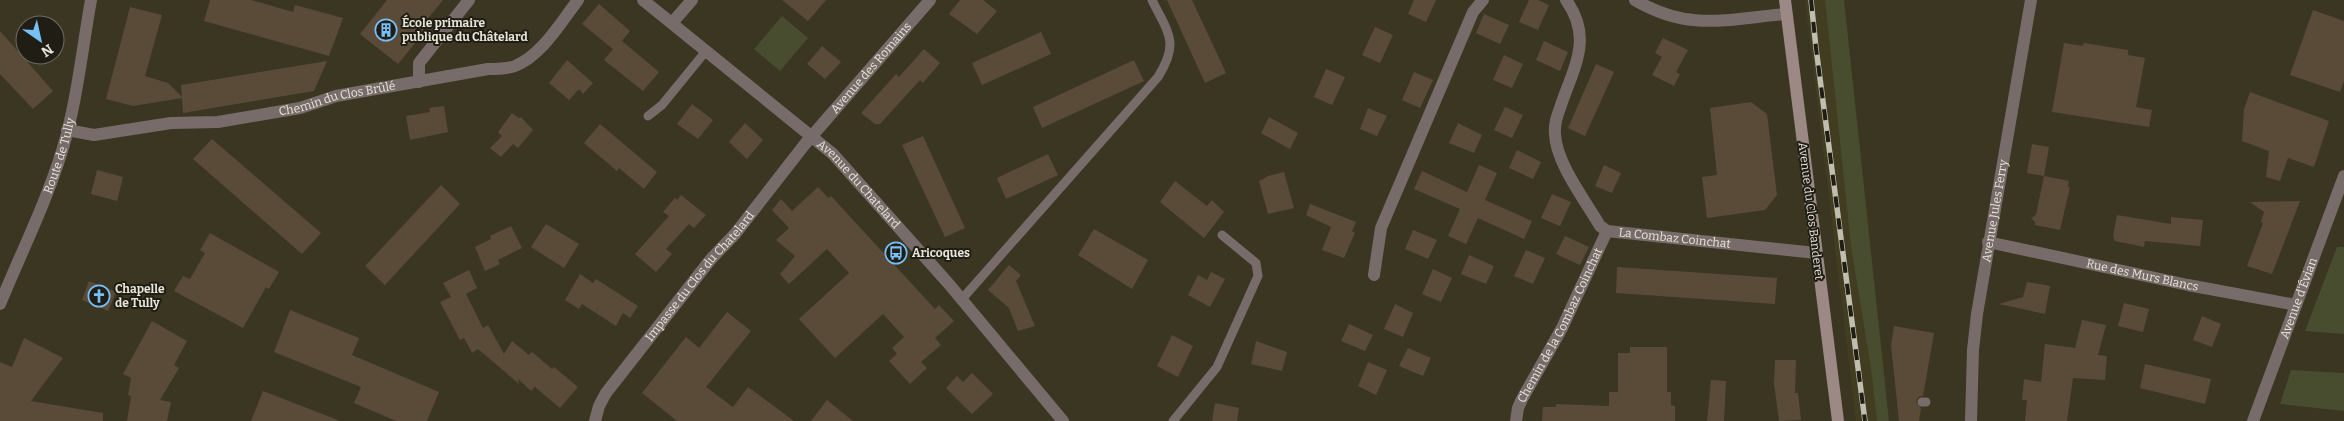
<svg xmlns="http://www.w3.org/2000/svg" width="2344" height="421" font-family="Bitter,serif">
  <rect width="100%" height="100%" fill="#3a3621"/>
  <!-- built -->
  <path fill="#423c20" d="M1805,0H1825L1851,247L1871,369L1877,421H1856Z"/>
  <!-- green -->
  <path fill="#484d2f" d="M1825,0H1844L1889,421H1877L1871,369L1851,247Z
    M782,16L808,38L780,71L754,49Z
    M2337,247H2344V334L2305,331Z
    M2291,370L2344,373V411L2280,404Z"/>
  <!-- building -->
  <path fill="#5a4b39" d="M210,0H251L293,12L295,5L343,18L329,56L204,21Z
    M387,0H443L421,27L425,31L398,64L360,34Z
    M782,0H826L808,21Z
    M960,0H983L997,11L977,34L949,14Z
    M1167,0H1192L1226,73L1205,83Z
    M1414,0H1436L1426,22L1408,14Z
    M1529,0H1538L1549,5L1538,30L1519,22Z
    M599,4L630,31L622,41L659,72L643,91L604,60L613,49L582,24Z
    M130,7L162,15L145,76L168,83L182,97L181,85L327,61L314,91L183,113L182,98L133,106L106,99Z
    M2313,10L2344,21V81L2340,92L2290,75Z
    M1484,14L1509,25L1500,44L1476,33Z
    M1375,27L1393,35L1380,63L1362,55Z
    M0,31L53,91L33,109L0,74Z
    M1041,32L1051,54L982,85L972,63Z
    M1663,38L1688,50L1676,72L1680,74L1674,86L1652,75L1662,57L1655,53Z
    M1544,41L1568,52L1560,71L1536,60Z
    M2064,43L2083,46L2084,43L2128,50V55L2145,58L2136,107L2152,110L2149,127L2052,112Z
    M822,46L841,62L825,79L807,64Z
    M924,49L940,63L923,83L920,80L880,124H875L861,113L896,74L899,77Z
    M1504,55L1523,64L1512,88L1493,80Z
    M567,60L593,83L583,94L579,89L569,100L549,83Z
    M1134,60L1144,81L1042,128L1033,107Z
    M1596,64L1614,72L1585,136L1568,128Z
    M1326,69L1345,77L1332,105L1314,97Z
    M1414,72L1433,80L1420,108L1402,100Z
    M2250,92L2329,121L2314,167L2288,158L2280,181L2266,177L2269,151L2242,141L2244,109Z
    M1751,102L1767,114L1777,195L1765,210L1707,218L1702,177L1717,175L1710,108Z
    M692,104L713,120L698,139L677,124Z
    M444,106L448,132L410,140L406,116L430,112L429,108Z
    M1505,107L1523,115L1512,138L1494,130Z
    M1368,108L1387,116L1377,136L1360,129Z
    M512,113L519,118L521,117L533,130L518,148L513,144L501,157L490,148L502,136L498,132Z
    M1269,117L1298,133L1290,149L1261,133Z
    M745,123L763,140L747,159L729,142Z
    M1458,123L1482,135L1474,153L1449,143Z
    M600,124L657,172L644,189L619,168L617,171L584,143Z
    M923,136L965,228L945,237L902,145Z
    M212,139L321,233L302,254L193,159Z
    M2032,144L2049,147L2044,176L2027,173Z
    M1517,150L1541,162L1533,179L1509,168Z
    M1048,154L1058,175L1006,199L997,178Z
    M1479,165L1497,173L1485,200L1532,221L1524,239L1478,218L1466,244L1448,236L1460,209L1414,189L1422,171L1467,192Z
    M1604,165L1621,173L1612,193L1595,186Z
    M97,170L123,177L117,201L91,194Z
    M1284,172L1294,208L1268,214L1259,181L1268,176Z
    M2044,176L2069,181L2068,187H2070L2060,230L2035,225V222L2031,218L2036,215Z
    M1175,181L1207,206L1212,200L1224,212L1204,238L1160,202Z
    M441,185L460,204L385,285L365,266Z
    M818,187L828,198L831,196L935,309L939,305L954,321L935,338L941,345L921,362L927,368L910,384L889,361L897,354L892,348L904,337L883,314L835,358L799,319L849,273L827,249L789,284L780,274L795,256L776,240L789,228L772,210L781,199L792,211Z
    M1552,194L1571,202L1560,226L1541,218Z
    M681,195L706,215L694,228L689,224L666,249L672,254L656,272L635,254L669,216L663,212L675,198L677,200Z
    M2300,201L2272,274L2247,266L2263,223L2261,222L2264,212L2250,202Z
    M1310,204L1356,222L1352,231L1355,233L1344,258L1322,250L1331,227L1306,215Z
    M2117,215L2171,224V217L2203,220L2200,246L2145,241L2144,247L2115,241L2113,236Z
    M546,224L579,244L564,268L531,247Z
    M511,226L522,248L498,260L500,264L485,271L475,247L491,239L490,236Z
    M1094,229L1148,260L1132,289L1078,255Z
    M1413,230L1437,240L1428,259L1405,249Z
    M210,233L279,272L269,289L266,287L243,328L174,291L183,276L190,279L205,253L200,250Z
    M1565,236L1589,247L1580,265L1556,254Z
    M1526,250L1545,258L1533,284L1514,276Z
    M1469,255L1494,266L1486,284L1461,274Z
    M1009,265L1021,275L1016,281L1035,326L1018,331L1009,308L988,290Z
    M1617,267L1777,278L1775,304L1616,293Z
    M1433,269L1452,278L1441,302L1422,294Z
    M469,270L477,288L466,294L483,328L488,325L504,354L512,341L529,355L532,352L552,369L554,367L578,387L560,408L535,387L531,391L518,379L519,384L478,349L472,353L464,338L460,340L440,302L451,297L443,283Z
    M1211,272L1225,279L1210,307L1188,295L1198,275L1207,280Z
    M580,274L593,283L596,279L638,306L630,318L623,313L616,326L582,304L579,309L565,300Z
    M89,281L116,292L108,311L82,300Z
    M2027,282L2050,286L2045,314L1999,304L2023,297Z
    M2124,303L2149,309L2143,332L2118,326Z
    M1395,304L1413,313L1403,337L1384,329Z
    M290,310L359,338L352,355L439,392L427,421H396L354,403L361,387L274,352Z
    M727,312L751,331L706,387L733,407L748,387L794,421H677L642,393L686,337L699,348Z
    M2202,316L2221,324L2212,347L2193,340Z
    M2082,320L2106,325L2098,355L2107,356L2105,380L2073,378L2067,421H2025L2027,400H2022L2024,379L2041,382L2045,344L2075,348Z
    M152,321L187,341L174,365L179,368L160,400L171,402L167,421H127L131,396L128,395L131,378L123,374Z
    M1349,324L1373,335L1365,351L1341,341Z
    M1894,326L1934,333L1923,396L1918,397L1916,402L1921,408L1919,421H1899L1891,345Z
    M1172,335L1193,346L1178,377L1157,366Z
    M24,338L63,358L31,401L103,413V421H0V362L12,367Z
    M1256,341L1287,352L1282,371L1251,364Z
    M1630,347H1667V392H1671V405L1675,406V421H1542L1543,407H1556V404L1609,406V392H1618V353H1630Z
    M1408,348L1431,358L1423,376L1399,366Z
    M1775,360H1796L1795,393H1798L1801,420L1779,421L1774,384Z
    M1368,362L1387,370L1376,395L1358,386Z
    M2145,364L2211,379L2205,404L2140,388Z
    M972,373L993,394L972,414L946,388L957,376L963,382Z
    M1711,380L1726,381L1724,421H1707Z
    M263,391L338,420V421H251Z
    M827,400L853,421H811Z
    M1215,403L1239,408L1237,421H1212Z"/>
  <g fill="none" stroke-linecap="round" stroke-linejoin="round">
    <!-- service -->
    <path stroke="#786c6a" stroke-width="9" d="M648,116L662,105L706,51
      M962,299L1158,77C1180,42 1168,33 1152,0
      M1922,402H1926
      M1173,421L1217,367L1258,276L1256,263L1222,235"/>
    <!-- minor -->
    <g stroke="#786c6a" stroke-width="12">
      <path id="s1" d="M643,0L833,154L948,283L1063,421"/>
      <path id="s2" d="M1566,0C1594,39 1573,68 1560,108C1557,116 1554,124 1555,134C1556,163 1585,200 1600,226L1607,231L1816,253"/>
      <path d="M1635,0C1689,32 1727,19 1786,14"/>
      <path d="M672,23L692,0"/>
      <path d="M419,82V63L469,0"/>
      <path id="s3" d="M67,130L94,135L171,123L218,122L300,108L336,96L488,69C497,69 507,69 515,66C542,55 561,22 578,0"/>
      <path id="s4" d="M1988,242L2188,285L2296,305"/>
      <path d="M1374,275L1381,228L1473,12L1483,0"/>
      <path id="s5" d="M595,421L599,406L606,393L711,259L735,234L805,144L930,0"/>
      <path id="s6" d="M1516,421L1518,408L1522,399L1562,328L1607,231"/>
    </g>
    <!-- tertiary -->
    <g stroke="#786c6a" stroke-width="12">
      <path id="s7" d="M0,304C21,253 46,203 62,151C77,102 82,50 91,0"/>
      <path id="s8" d="M1971,421L1973,350L1977,314L2031,0"/>
      <path id="s9" d="M2253,421L2344,176"/>
    </g>
    <!-- secondary -->
    <path stroke="#9c8986" stroke-width="12" d="M1785,0L1838,421"/>
    <!-- rail casing -->
    <g stroke="#c0beaf" stroke-width="5.5">
      <path id="rail" d="M1811,0L1816,48L1865,421"/>
    </g>
    <!-- rail -->
    <use href="#rail" stroke="#1f1d14" stroke-width="4" stroke-dasharray="11" stroke-linecap="butt"/>
  </g>
  <!-- icons -->
  <defs>
    <g id="building-ring" transform="scale(1.125)"><circle r="9.5" fill="#1f1d14" stroke="#77bff7" stroke-width="1.5"/><path d="M-4-6H4V6H1V3H-1V6H-4ZM-2.5-4.3h1.7v1.8h-1.7ZM.8-4.3h1.7v1.8H.8ZM-2.5-1h1.7V.8h-1.7ZM.8-1h1.7V.8H.8Z" fill="#77bff7"/></g>
    <g id="bus-ring" transform="scale(1.125)"><circle r="9.5" fill="#1f1d14" stroke="#77bff7" stroke-width="1.5"/><path d="M-5-6H5V4H4V6H2V4H-2V6H-4V4H-5ZM-3.5-4V0h7V-4ZM-3.5 1.2v1.5H-2V1.2ZM2 1.2v1.5H3.5V1.2Z" fill="#77bff7"/></g>
    <g id="church-ring" transform="scale(1.125)"><circle r="9.5" fill="#1f1d14" stroke="#77bff7" stroke-width="1.5"/><path d="M-1.2-6h2.4v3.5h3.3v2.4h-3.3V6h-2.4V-.1h-3.3v-2.4h3.3Z" fill="#77bff7"/></g>
  </defs>
  <g fill-rule="evenodd">
    <use href="#building-ring" x="386" y="30"/>
    <use href="#bus-ring" x="896" y="253"/>
    <use href="#church-ring" x="99" y="296"/>
  </g>
  <g text-anchor="middle" dominant-baseline="central" stroke-width="4" stroke-linejoin="round" paint-order="stroke">
    <!-- poi labels -->
    <g font-size="12" font-weight="bold" fill="#e7e5d8" stroke="#1f1d14" text-anchor="start">
      <text x="402" y="23">École primaire<tspan x="402" dy="14">publique du Châtelard</tspan></text>
      <text x="912" y="253">Aricoques</text>
      <text x="115" y="289">Chapelle<tspan x="115" dy="14">de Tully</tspan></text>
    </g>
    <!-- street labels -->
    <g font-size="12" fill="#e7e5d8" stroke="#1f1d14">
      <text stroke="none"><textPath href="#s5" startOffset="450">Avenue des Romains</textPath></text>
      <text stroke="none"><textPath href="#s3" startOffset="274">Chemin du Clos Brûlé</textPath></text>
      <text stroke="none"><textPath href="#s7" startOffset="160">Route de Tully</textPath></text>
      <text stroke="none"><textPath href="#s1" startOffset="284">Avenue du Chatelard</textPath></text>
      <text stroke="none"><textPath href="#s8" startOffset="212">Avenue Jules Ferry</textPath></text>
      <text transform="translate(1811 211) rotate(83)">Avenue du Clos Banderet</text>
      <text stroke="none"><textPath href="#s2" startOffset="321">La Combaz Coinchat</textPath></text>
      <text stroke="none"><textPath href="#s4" startOffset="158">Rue des Murs Blancs</textPath></text>
      <text stroke="none"><textPath href="#s5" startOffset="180">Impasse du Clos du Chatelard</textPath></text>
      <text stroke="none"><textPath href="#s9" startOffset="131">Avenue d'Évian</textPath></text>
      <text stroke="none"><textPath href="#s6" startOffset="106">Chemin de la Combaz Coinchat</textPath></text>
    </g>
  </g>
  <!-- north arrow -->
  <g transform="translate(40 40) rotate(146)"><circle r="24" fill="#1f1d14" stroke="#6f6d62"/>
  <path d="M0-4L9 19L0 12L-9 19Z" fill="#77bff7"/>
  <text y="-8" font-size="14" font-weight="bold" text-anchor="middle" fill="#e7e5d8">N</text>
  </g>
</svg>
